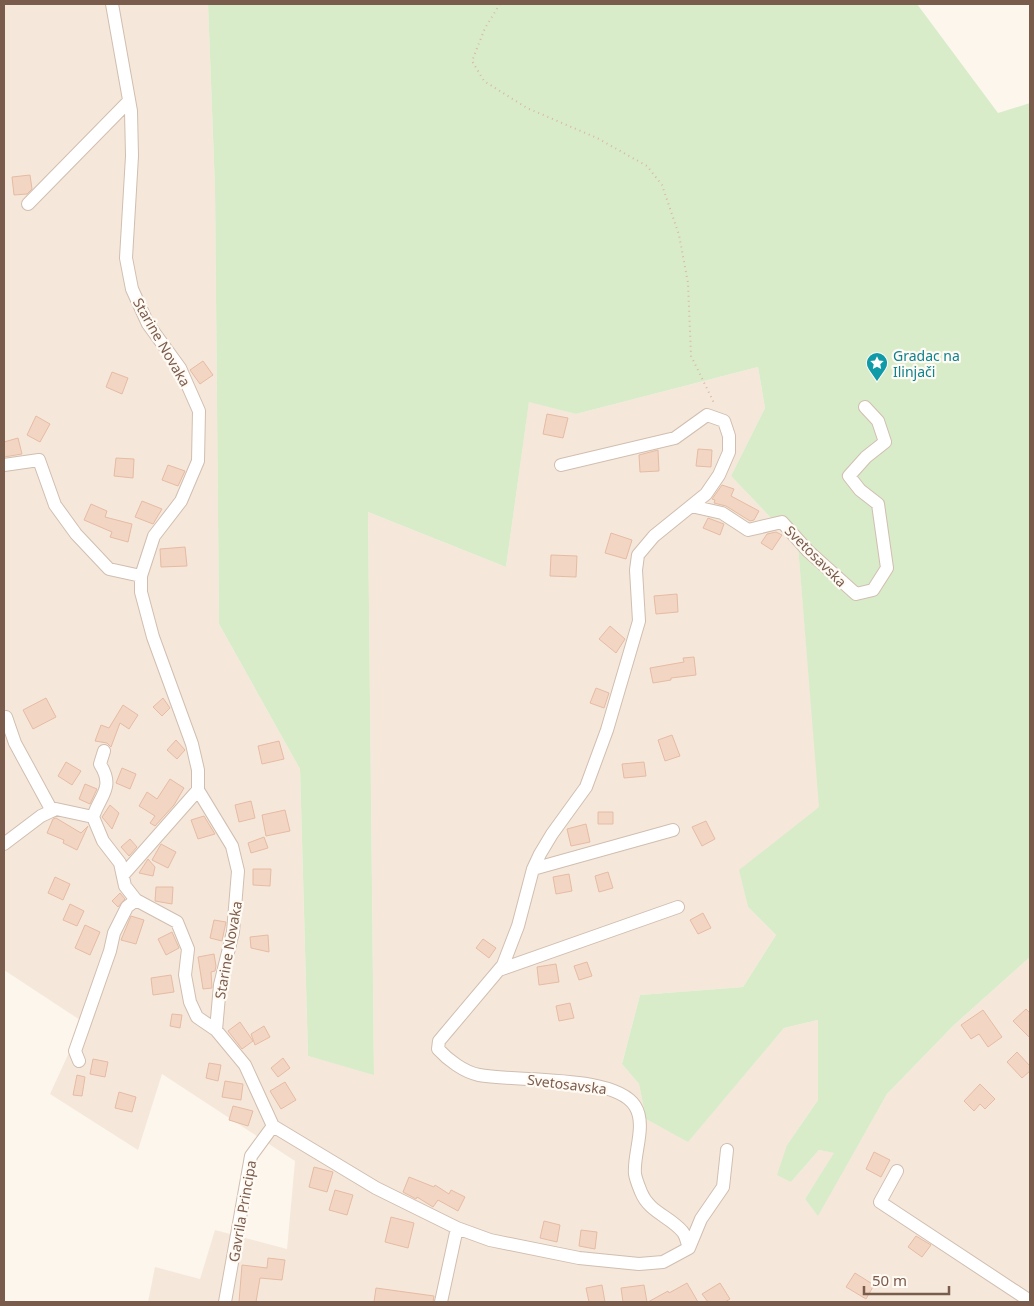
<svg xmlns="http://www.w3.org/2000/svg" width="1034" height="1306" font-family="'Noto Sans',sans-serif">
  <rect width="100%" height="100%" fill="#fdf6ec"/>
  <!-- residential -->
  <path fill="#f5e8da" d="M4,4H208L215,189L219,624L300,769L308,1056L374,1074L368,512L506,567L529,401L576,414L758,367L765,408L731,476L798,546L820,807L740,870L748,907L776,935L743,987L640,995L622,1064L639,1084L646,1119L688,1141L784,1028L818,1020V1100L787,1145L791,1182L819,1150L835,1153L805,1199L818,1215L887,1094L954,1025L1030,957V1302H148L155,1267L200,1279L215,1230L287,1249L295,1161L162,1074L138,1150L50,1094L83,1022L4,970Z"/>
  <!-- green -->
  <path fill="#d8ecc9" d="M208,4H917L998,113L1030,103V957L954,1025L887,1094L818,1216L805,1199L834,1153L819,1150L791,1182L777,1175L787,1145L818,1100V1020L784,1028L688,1142L646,1119L639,1084L622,1064L640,995L743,987L776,935L748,907L739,870L819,807L798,546L731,476L765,408L758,367L576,414L529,402L506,567L368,512L374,1075L308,1056L300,769L219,624L215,189Z"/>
  <!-- building -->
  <path fill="#f3d5c3" stroke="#e6bba3" d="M30,175L32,189L27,194L14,195L12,177Z
    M203,361L213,375L200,384L190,370Z
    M112,372L128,378L122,394L106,387Z
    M547,414L568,418L563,438L543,434Z
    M36,416L50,424L40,442L27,435Z
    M18,438L22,454L4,457V442Z
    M698,449L712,450L711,467L696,466Z
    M658,450L659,471L640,472L639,455Z
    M116,458L134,459L133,478L114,476Z
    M168,465L185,471L178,486L162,480Z
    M722,485L734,489L731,496L759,511L754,520L750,521L726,506L714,503L715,500L712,499Z
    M142,501L162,509L153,524L135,517Z
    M91,504L107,511L105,517L132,524L128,542L110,537L112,532L84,520Z
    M708,518L724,524L720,535L703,528Z
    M776,532L782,535L772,550L761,543L767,534Z
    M611,533L632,540L626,559L605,553Z
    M185,547L187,566L161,567L160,549Z
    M551,555L577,556L576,577L550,576Z
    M677,594L678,612L656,614L654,596Z
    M610,626L625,639L616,653L599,639Z
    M694,657L696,675L671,678V680L653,683L650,668L684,662L683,658Z
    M596,688L609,693L604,708L590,703Z
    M46,698L56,717L33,729L23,710Z
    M163,698L170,708L162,716L153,707Z
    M123,705L138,715L129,729L120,723L111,747L107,743L95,741L101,725L109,728Z
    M672,735L680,756L665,761L658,740Z
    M176,740L185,750L177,759L167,750Z
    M279,741L284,759L262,764L258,746Z
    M66,762L81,771L72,785L58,776Z
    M644,762L646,776L624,778L622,764Z
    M122,768L136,774L130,789L116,783Z
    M170,779L184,788L174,805L155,826L150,823L155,816L139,806L147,792L157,799Z
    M85,784L97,789L90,804L79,799Z
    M251,801L255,818L239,822L235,805Z
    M110,805L119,813L112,829L102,817Z
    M285,810L290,831L266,836L262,815Z
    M598,812H613V824H598Z
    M204,816L215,834L198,839L191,820Z
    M56,818L81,833L88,826L77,850L63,843L64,840L47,833L53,819Z
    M706,821L715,839L702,846L692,827Z
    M586,824L590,842L571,846L567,829Z
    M264,837L268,848L251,853L248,843Z
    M130,839L137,847L129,856L121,847Z
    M161,844L176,852L168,868L152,860Z
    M148,859L155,867L153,876L139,873Z
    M253,869H271L270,886L253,885Z
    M608,872L613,888L599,892L595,876Z
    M569,874L572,891L556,894L553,877Z
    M55,877L70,884L63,900L48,893Z
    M156,887H173L172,904L155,901Z
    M120,893L125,899L118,907L112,901Z
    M70,904L84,911L77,926L63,920Z
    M703,913L711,928L698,934L690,920Z
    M131,916L144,920L136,944L121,940Z
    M214,920L226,922L222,941L210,938Z
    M85,925L100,932L90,955L75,948Z
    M172,932L179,948L166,955L158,939Z
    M268,935L269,952L251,948L250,937Z
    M483,939L496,948L489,958L476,948Z
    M214,954L216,966L215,971L211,972L212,988L203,989L198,957Z
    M587,962L592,976L579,980L574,966Z
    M556,964L559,982L539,985L537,967Z
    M171,975L174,992L153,995L151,978Z
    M570,1003L574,1018L559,1021L556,1006Z
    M1026,1009L1030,1013V1038L1013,1021Z
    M983,1010L1002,1037L988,1047L979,1034L971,1039L961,1025Z
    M172,1014L182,1015L180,1028L170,1026Z
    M240,1022L253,1041L242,1049L228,1031Z
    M264,1026L270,1037L255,1045L251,1034Z
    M1017,1052L1030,1066V1071L1022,1078L1007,1062Z
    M283,1058L290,1068L278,1077L271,1068Z
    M93,1059L108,1062L105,1077L90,1074Z
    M209,1063L221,1065L218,1081L206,1078Z
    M77,1075L85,1077L82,1096L73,1095Z
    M225,1081L243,1084L241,1100L222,1097Z
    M285,1082L296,1100L281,1109L270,1091Z
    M980,1084L995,1099L985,1109L980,1104L974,1111L964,1101Z
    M119,1092L136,1097L132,1112L115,1108Z
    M233,1106L253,1111L248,1126L229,1120Z
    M874,1152L890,1160L881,1177L866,1169Z
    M314,1167L333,1172L327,1192L309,1187Z
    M409,1177L434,1187L435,1185L449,1194L451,1190L465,1197L458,1211L438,1200L433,1207L417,1197L416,1199L403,1192Z
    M335,1190L353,1195L347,1215L329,1210Z
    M391,1217L414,1223L408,1248L385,1242Z
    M544,1221L560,1225L557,1242L540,1238Z
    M581,1230L597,1232L595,1249L579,1246Z
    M916,1236L931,1245L922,1257L908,1247Z
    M268,1258L285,1260L282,1280L260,1278L256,1302H239L242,1265L267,1268Z
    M855,1273L874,1285L866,1299L846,1287Z
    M687,1283L698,1302H648L668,1291L669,1293Z
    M720,1283L730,1299L725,1302H708L702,1294Z
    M602,1285L605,1302H589L586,1288Z
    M644,1285L647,1302H623L621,1288Z
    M376,1288L434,1296L433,1302H374Z"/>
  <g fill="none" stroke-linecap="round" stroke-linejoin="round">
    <!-- minor casing -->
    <g stroke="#d1beb0" stroke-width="14">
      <path id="minor" d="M112,4L131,111L132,156L126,258L132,289L148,324L180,368L199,411L198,461L181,501L154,536L141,576V592L153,637L192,744L198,770V790L232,846L238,871L233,932L220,985L216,1030
        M28,204L129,101
        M4,465L39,460L55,505L76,534L109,569L141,576
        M691,506L722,513L748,530L782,522L808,551L856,594L873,590L887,568L878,504L860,490L849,476L866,457L885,442L878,421L865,407
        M6,717L15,743L52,811
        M93,817C100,795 115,788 100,764L104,751
        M4,844L41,816L56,809L93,817L103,841L120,863L125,886L136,900L177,922L188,949L185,975L190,1002L197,1017L216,1030L245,1065L273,1126
        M533,869L673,830
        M123,875L198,790
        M499,970L678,907
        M79,1061L75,1051L110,951L114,933L127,907L136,900
        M273,1126L376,1188L457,1228L490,1240L579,1258L639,1264L663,1262L689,1248C687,1243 686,1235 682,1231C669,1216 649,1212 641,1192C639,1187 636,1180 635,1174C633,1154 647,1125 635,1106C615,1074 516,1082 479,1075C464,1072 448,1060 438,1049L439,1041L503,965L518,926L533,869L540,854L552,834L586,787L607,730L639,621L636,570L638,555L654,536L706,494L719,475L729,452V436L724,421L707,415L675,438L561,465
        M897,1171L880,1202L1030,1301
        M689,1248L701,1219L723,1187L727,1150
        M225,1302L251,1156L273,1126
        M441,1302L457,1228"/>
    </g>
    <!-- path -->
    <path stroke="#d9b8a5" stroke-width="2" stroke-dasharray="1 4" stroke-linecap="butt" d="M500,4L485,28L472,61L484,81L527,108L597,138L647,166L662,185L679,235L688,283L691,356L715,405"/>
    <!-- minor -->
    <use href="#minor" stroke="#fff" stroke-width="12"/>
  </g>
  <!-- icons -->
  <defs>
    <g id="sight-pin" transform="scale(1.125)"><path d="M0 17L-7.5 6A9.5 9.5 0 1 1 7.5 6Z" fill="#0f9aa8" stroke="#fffaf3"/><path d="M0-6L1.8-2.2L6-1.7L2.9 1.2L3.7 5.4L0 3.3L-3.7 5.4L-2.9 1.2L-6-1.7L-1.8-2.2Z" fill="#fff"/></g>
  </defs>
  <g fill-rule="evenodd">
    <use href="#sight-pin" x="877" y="363"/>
  </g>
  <g text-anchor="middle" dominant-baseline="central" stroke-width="4.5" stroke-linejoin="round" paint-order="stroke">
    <!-- street labels -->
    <g font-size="14" fill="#7a5c4d" stroke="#fffaf3">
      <text transform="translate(162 342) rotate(60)">Starine Novaka</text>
      <text transform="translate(816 556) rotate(45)">Svetosavska</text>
      <text transform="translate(228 950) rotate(-80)">Starine Novaka</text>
      <text transform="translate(567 1084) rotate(7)">Svetosavska</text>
      <text transform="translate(242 1211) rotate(-80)">Gavrila Principa</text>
    </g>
    <!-- culture labels -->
    <g font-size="14" fill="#0d838f" stroke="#fffaf3" text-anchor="start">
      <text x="893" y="355">Gradac na<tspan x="893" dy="16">Ilinjači</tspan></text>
    </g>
  </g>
  <!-- border -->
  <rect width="1034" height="1306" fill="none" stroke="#7a5c4d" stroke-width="10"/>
  <!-- scale -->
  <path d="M864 1286v8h85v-8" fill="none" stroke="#7a5c4d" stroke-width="2.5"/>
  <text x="872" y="1286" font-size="15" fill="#7a5c4d" stroke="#fffaf3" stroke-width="4" paint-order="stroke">50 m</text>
</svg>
